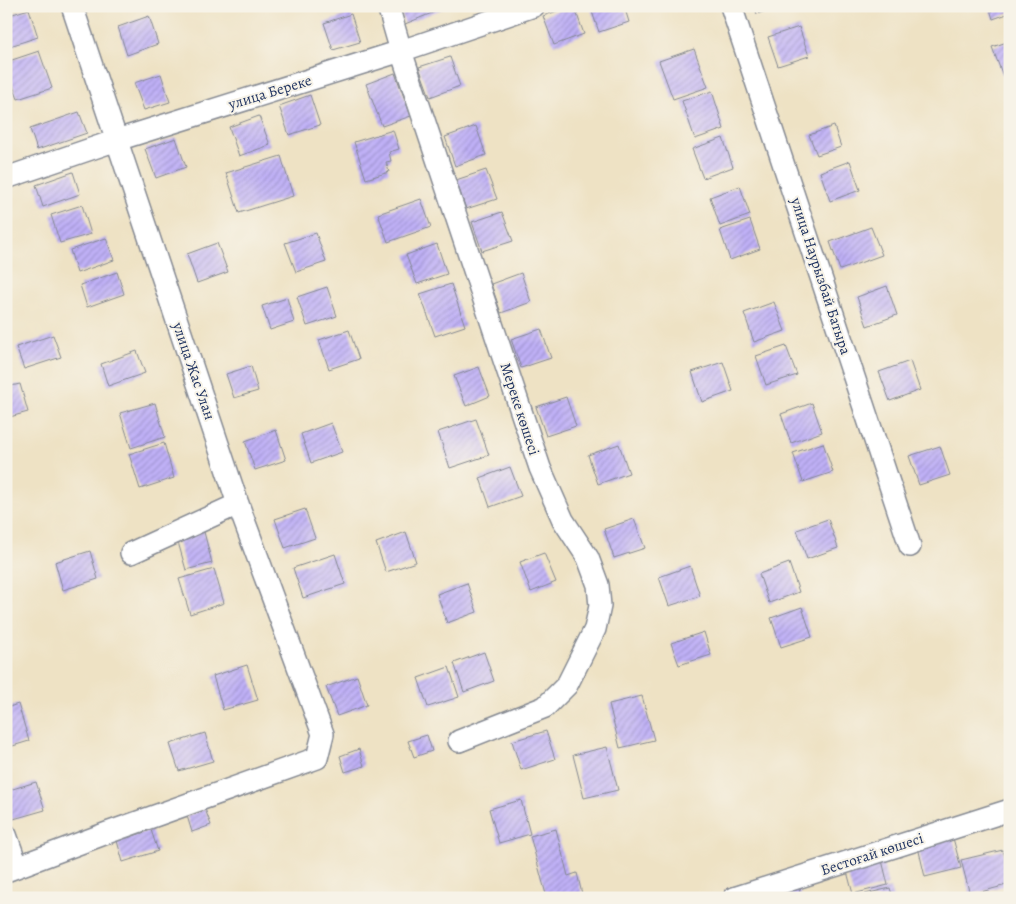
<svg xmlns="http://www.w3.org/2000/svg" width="1016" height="904" font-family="Alegreya,serif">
  <defs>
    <pattern id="building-hatch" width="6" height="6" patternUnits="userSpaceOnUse" patternTransform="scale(1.25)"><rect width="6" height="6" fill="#c0b1f7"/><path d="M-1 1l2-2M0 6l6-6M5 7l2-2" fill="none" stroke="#9b90cb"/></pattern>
  </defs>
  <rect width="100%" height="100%" fill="#f7f3e8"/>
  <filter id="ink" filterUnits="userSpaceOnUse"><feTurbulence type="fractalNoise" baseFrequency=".02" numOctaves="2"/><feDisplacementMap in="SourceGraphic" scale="10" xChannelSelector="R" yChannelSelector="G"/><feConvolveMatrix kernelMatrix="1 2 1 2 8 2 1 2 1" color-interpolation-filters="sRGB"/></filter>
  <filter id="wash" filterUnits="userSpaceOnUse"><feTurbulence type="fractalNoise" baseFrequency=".0096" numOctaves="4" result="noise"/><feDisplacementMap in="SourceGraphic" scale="20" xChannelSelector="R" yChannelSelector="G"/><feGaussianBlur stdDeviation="1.12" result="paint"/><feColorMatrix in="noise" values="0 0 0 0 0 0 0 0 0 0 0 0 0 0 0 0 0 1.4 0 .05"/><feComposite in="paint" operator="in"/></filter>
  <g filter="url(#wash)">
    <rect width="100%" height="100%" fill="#eee2c4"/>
    <g id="blocks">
      <!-- building -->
      <path fill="url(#building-hatch)" d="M399,6H449L405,24Z
        M571,6H574L584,34L554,45L543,16Z
        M590,6H624L629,22L599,32Z
        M754,6H777V7L757,14Z
        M989,6H1010V13L993,19Z
        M29,9L38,37L7,47L6,16Z
        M351,14L360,42L333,50L324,23Z
        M149,16L158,44L127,55L118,27Z
        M799,27L809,56L778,66L768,37Z
        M1010,41V73L1003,76L992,47Z
        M694,49L708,87L673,99L659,61Z
        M39,51L52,88L18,99L6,67V62Z
        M450,57L460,86L430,97L419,67Z
        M395,73L411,116L382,126L366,84Z
        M161,74L170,102L144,110L134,83Z
        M712,91L724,129L695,139L682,101Z
        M310,95L320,125L289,135L279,106Z
        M79,112L87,133L37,150L30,129Z
        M259,116L270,145L239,156L229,127Z
        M476,126L486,155L455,166L445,137Z
        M834,126L841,147L817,155L809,135Z
        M393,130L399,149L389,152L391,161L386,162L389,172L366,179L354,142Z
        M176,138L186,167L156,178L145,149Z
        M723,138L733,167L703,178L692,149Z
        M281,156L293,196L239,213L226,173Z
        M850,161L860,190L830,201L820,172Z
        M486,170L497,199L466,209L456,180Z
        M73,172L80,194L43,207L36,185Z
        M740,186L750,215L720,226L710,197Z
        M421,199L431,227L388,242L378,214Z
        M82,205L91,234L60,243L51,215Z
        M502,212L513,241L482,251L472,222Z
        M750,220L760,249L730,260L720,230Z
        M871,227L882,255L840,270L830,242Z
        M316,233L326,262L296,272L285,243Z
        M106,238L114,260L77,273L70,250Z
        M217,243L228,272L197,283L187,254Z
        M437,244L447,274L417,284L406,255Z
        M117,272L124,294L87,307L80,285Z
        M521,273L531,302L501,313L491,284Z
        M451,284L465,326L435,336L420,294Z
        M887,286L897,315L867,326L857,297Z
        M327,287L337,316L307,326L297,297Z
        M287,298L294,322L270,330L262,306Z
        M774,302L785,331L754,342L744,313Z
        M541,329L551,358L521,368L511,339Z
        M349,330L359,359L329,369L319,340Z
        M53,335L61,357L24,369L16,347Z
        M786,346L797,375L766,385L756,356Z
        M137,351L145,373L108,386L101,364Z
        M910,361L920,390L890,401L879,372Z
        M723,362L733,391L702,402L692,372Z
        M251,366L258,391L234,398L226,374Z
        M479,367L490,396L466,406L454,376Z
        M20,384L28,412L6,418V387Z
        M566,397L576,426L546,436L536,407Z
        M155,403L165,437L131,448L120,413Z
        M812,403L822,432L791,443L781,414Z
        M476,419L489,455L450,468L438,432Z
        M331,423L342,452L311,463L301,434Z
        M276,430L286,460L255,470L245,441Z
        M164,443L174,478L140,489L129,454Z
        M823,443L833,472L803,482L793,453Z
        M619,444L629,473L598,484L588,455Z
        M940,446L950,475L919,485L909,456Z
        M510,467L521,496L490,507L480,478Z
        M305,509L315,538L285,548L275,519Z
        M634,519L645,548L614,558L604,529Z
        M828,519L838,548L807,559L797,530Z
        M203,528L212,563L186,570L176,535Z
        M406,532L416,562L386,572L376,543Z
        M90,551L98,579L63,590L55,562Z
        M544,553L556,582L531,592L520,562Z
        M335,554L345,584L303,598L293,568Z
        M789,563L799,592L769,603L759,574Z
        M690,566L700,596L669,606L659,577Z
        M214,569L224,603L190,614L179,579Z
        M467,583L477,612L447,623L437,594Z
        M802,607L812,637L781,647L771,618Z
        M704,632L711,655L679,665L671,643Z
        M484,652L494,681L464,692L454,663Z
        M247,665L258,700L223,710L213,676Z
        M449,667L459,697L428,707L418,678Z
        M357,676L367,705L337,716L326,687Z
        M642,696L654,740L620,748L609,704Z
        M18,704L29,741L6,748V708Z
        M546,731L555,759L521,770L512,741Z
        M205,733L213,761L179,771L170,744Z
        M427,735L432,751L414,757L408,741Z
        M607,747L618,790L584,798L573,755Z
        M359,749L364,766L345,772L340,756Z
        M36,782L45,810L10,820L6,808V791Z
        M521,800L530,834L499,843L489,809Z
        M205,809L211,825L192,832L187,816Z
        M556,829L568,876L577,873L583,898H547L530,836Z
        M151,830L158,851L123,862L117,841Z
        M953,838L961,868L925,877L918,847Z
        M1003,850L1010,876V884L970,895L961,860Z
        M881,856L888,885L853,894L845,864Z
        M798,884L801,898H772L770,891Z
        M890,888L893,898H866L865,894Z"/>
    </g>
  </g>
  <g filter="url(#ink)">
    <use href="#blocks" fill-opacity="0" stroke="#848891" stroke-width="1"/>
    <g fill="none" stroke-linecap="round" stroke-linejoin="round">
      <!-- street casing -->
      <g stroke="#848891" stroke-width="24">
        <path id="street" d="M388,6L401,51L540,468L563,520L588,558L598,585L600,606L595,629L567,685L545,707L459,741
          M731,6L910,546
          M6,178L117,140L401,51L534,6
          M131,553L238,504
          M6,835L17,866
          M6,871L107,833L317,758L323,734L238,504L72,6
          M734,898L1010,810"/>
      </g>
      <!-- street -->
      <use href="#street" stroke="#fff" stroke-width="21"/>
    </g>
  </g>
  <g text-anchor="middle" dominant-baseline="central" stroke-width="4" stroke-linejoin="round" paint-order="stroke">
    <!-- street labels -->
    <g font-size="15" fill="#1b2f5e" stroke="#f7f3e8">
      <text transform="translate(270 92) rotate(-17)">улица Береке</text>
      <text transform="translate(821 276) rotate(72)">улица Наурызбай Батыра</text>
      <text transform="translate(194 371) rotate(71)">улица Жас Улан</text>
      <text transform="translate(520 409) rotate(72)">Мереке көшесі</text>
      <text transform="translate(872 854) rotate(-18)">Бестоғай көшесі</text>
    </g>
  </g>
  <!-- margin -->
  <rect width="1016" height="904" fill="none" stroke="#f7f3e8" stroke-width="25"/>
</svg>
